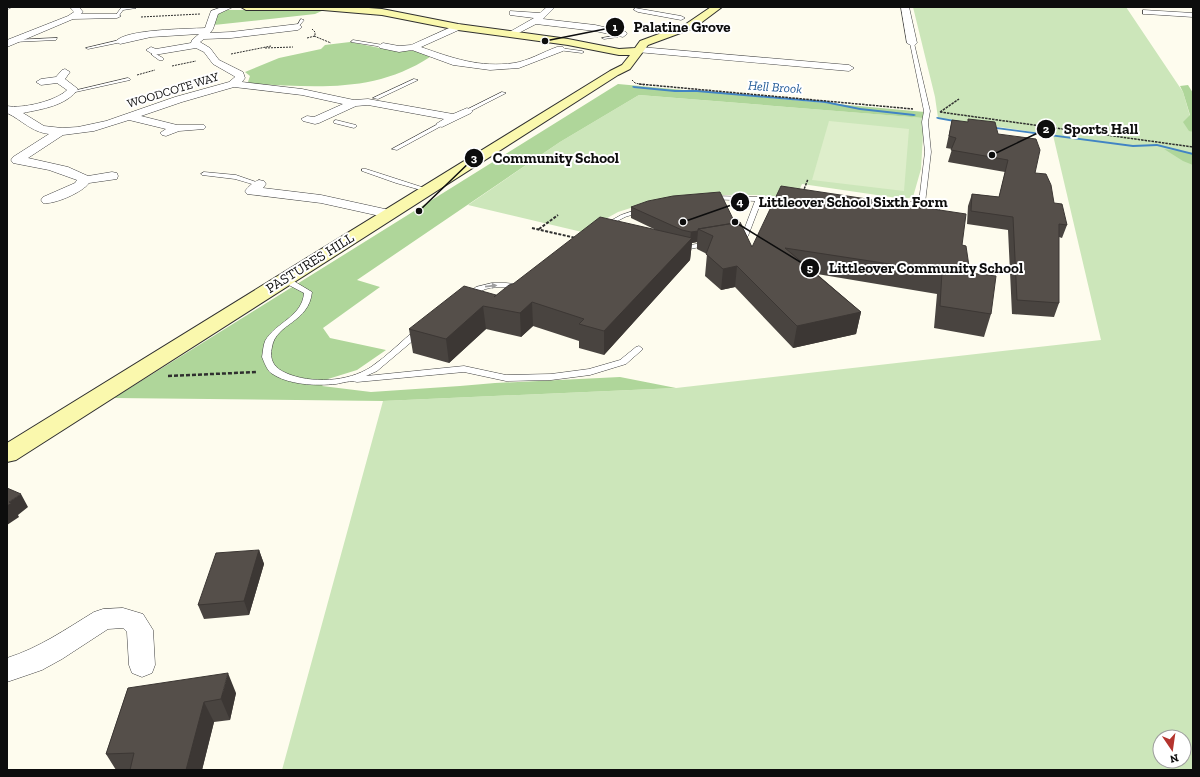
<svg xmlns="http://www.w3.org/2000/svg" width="1200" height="777" font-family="'Zilla Slab',serif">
  <rect width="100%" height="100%" fill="#fefcee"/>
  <!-- green -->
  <path fill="#cce6ba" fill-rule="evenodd" d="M913,7H1126L1183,92L1190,116L1189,130L1193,132V770H282L383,401L676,388L1101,340L1053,135L938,118L935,97ZM1160,737H1184V761H1160Z
    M639,95L924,118L921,169L913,197L904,199L802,184L795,199L759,195H707L637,206L618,212L582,232L468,205L560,142Z"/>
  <!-- forest -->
  <path fill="#afd69a" d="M227,10H324L315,14L306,15L214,25L218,14Z
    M350,42L395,51H416L430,57C375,93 317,87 254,84L248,82L250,76L245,72L279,58L321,49L325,45Z
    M618,84L925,112L923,118L639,95L560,142L357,280L380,287L323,328L330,338L386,350L357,370L328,379L322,386L371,392L460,386L495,383L620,377L676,388L383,401L114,398Z
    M1188,85L1193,93V132L1189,131L1183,122L1190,115L1183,92L1180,86Z
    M1164,149L1193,153V165L1183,161Z"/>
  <!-- pitch -->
  <path fill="#deeecb" d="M829,121L909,129L904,191L812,180Z"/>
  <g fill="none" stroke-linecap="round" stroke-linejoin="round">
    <!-- stream -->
    <path fill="#4184c4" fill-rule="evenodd" d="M633,86L675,90H697L825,101L860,108L914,114L916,115L914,116L860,110L825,103L697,92H675L634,88L632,87Z
      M937,117L960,121L962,122L960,123L938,119L936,118Z
      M988,126L1133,145L1157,144L1193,153V155L1157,146L1133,147L989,128H988Z"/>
    <!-- lane casing -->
    <g stroke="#404040" stroke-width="1">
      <path id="lane" d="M132,7L136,8L123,10L118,17L115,16L121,8Z
        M301,19L304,20L299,26H297Z
        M619,35L618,37L604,39L602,38Z
        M57,38L56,40L13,42L11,41L13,40Z
        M120,40L122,42L88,49L86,48Z
        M353,40L383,45L385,46L383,47L351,42Z
        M912,42L914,43L930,111L928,122L931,152L925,203C932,204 941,208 943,215C932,227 909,222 899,211L901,205L914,201L919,202L925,152L922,122L924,111L910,43ZM914,205L926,207L936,214C927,221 914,217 905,210L906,207Z
        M560,48L582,51L584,52L582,53L558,50Z
        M152,51H156V54L163,58V60H159L152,55Z
        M128,78L130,79V80L71,93L69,92Z
        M414,79L418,80L378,99L373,98Z
        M502,92L506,93L469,112L464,111Z
        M336,120L356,125L357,126L354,128L334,123V121Z
        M440,123L445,124L397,150L392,149Z
        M362,169H366L431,190L428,192L396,183L362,171Z
        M204,172L236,175L262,184L259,186L235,179L202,175L201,174Z
        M711,196L759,197L786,200L789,202L786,204L761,202L748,236L736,241L733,239L742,235L755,201L709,199V197Z
        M642,208L644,209V211L625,217L606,227L604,228L601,226L621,215Z
        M708,242L712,244L710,245L690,249L677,246L675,245L679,243L690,245Z
        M281,277H287L312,292C309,323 276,323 272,347C269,360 274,368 286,373C311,384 348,382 371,367C387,356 402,341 416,329H422L423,331L422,333L377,371L366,376L464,366L506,375L551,374L589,369L620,360L636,347L639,346L643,349L626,364L590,375L551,380L506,381L464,372L357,382C351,380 342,383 336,384C316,386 288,385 271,373C267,370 264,362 262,357C263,352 263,346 265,341C276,322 302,317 304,293L281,281Z
        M492,283H506L523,285L524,287L520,289C507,287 493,285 481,291C476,293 472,298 467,299L463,297L476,287Z"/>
    </g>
    <!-- street casing -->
    <g stroke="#404040" stroke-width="1">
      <path id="street" d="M7,7H12L8,9Z
        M70,7H79L83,12L81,14H117L121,16L117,18L73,19L7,47V40L68,16L74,12Z
        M222,7H233L218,14L213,29L210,33L231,32L298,24L302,27L298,30L231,38L204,39L200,42L210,48L219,60L243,72L245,78L242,82L302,89L354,100L368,99L453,114L467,108L473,111L471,113L442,127L438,126L436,124L444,119L368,105L356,106L319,123L315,124L303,121L301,119L307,116L314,117L343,104L302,95L234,87L182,102L141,116L177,125H204L206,127L204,129L179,131L166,136L162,135L160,133L166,129L129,120L94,131L63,135L28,158L68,167L88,176L112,172L117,173L118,176L117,179L89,183C83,192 54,205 43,203L41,200L43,197L75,183L77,180L49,170L13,163L11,160L13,157L49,134C31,132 22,120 7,113V106C22,109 56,101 67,90L57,83L41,85L36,82L41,79L56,77L62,70L65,69L70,72L65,79L78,89C66,106 42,109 23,113L44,126L62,128L78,127L106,121L175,97L229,82L235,77L234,76L213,64L204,52L196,48L154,55L146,50L151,47L156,49L191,43L192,40L199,34L151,37L120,44L116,41C127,29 187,29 205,28L211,11Z
        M547,7H555L543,19L595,25L626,32L627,34L623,37L595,31L536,24L513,36H507L506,34L534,18L510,15V11L540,13Z
        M901,7H909L917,43L915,45L912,46L907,43Z
        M635,8L681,16L685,18L681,20L638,12L634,10Z
        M1143,10L1193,13V17L1146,14H1143Z
        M458,24L461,25L462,27L461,29L421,47C452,58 480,68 514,63C528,61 543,52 557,47H563L565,49L563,51L519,68L490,70L453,65L412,50L399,52L380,48L378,46L383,43L399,46L411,45Z
        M640,47L849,65L854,68L849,71L637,52L635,50Z
        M259,180L264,181L266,184L263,188L321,195L394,211L396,214L394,217L389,218L321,203L247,194L245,191C249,186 253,182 259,180Z
        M123,608L143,614L153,630L155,665L152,673L142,677L132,673L129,665L127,632L123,628L108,629L62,659L42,670L7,682V658C39,648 66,629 94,612L103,609Z"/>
    </g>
    <!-- secondary casing -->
    <g stroke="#2f2f2f" stroke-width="2">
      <path id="secondary" d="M241,7H356L382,9L458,24L568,39L619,49L635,48L640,41L686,24L711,7H722L694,28L648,45L630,69L618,75L16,460L7,462V443L610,71L622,65L630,55H619L568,45L458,30L382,15L323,10H246Z"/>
    </g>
    <!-- path-far3 -->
    <path stroke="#2f2f2f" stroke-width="1" stroke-dasharray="2 1" stroke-linecap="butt" d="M141,17L200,14
      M314,36L331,43
      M307,38L315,36V32L312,29
      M265,48L293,47
      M231,54L271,46
      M172,66L196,61
      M137,75L155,70
      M632,80L635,83L644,85"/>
    <!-- path-far2 -->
    <path stroke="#2f2f2f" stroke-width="1.5" stroke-dasharray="2.5 1" stroke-linecap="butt" d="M639,84L913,109
      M940,112L1193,147
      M940,112L959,99
      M803,192L808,179"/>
    <!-- path-far1 -->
    <path stroke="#2f2f2f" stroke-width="2" stroke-dasharray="3 1.5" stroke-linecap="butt" d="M532,228L576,238
      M539,229L558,215"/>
    <!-- path -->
    <path stroke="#2f2f2f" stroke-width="2.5" stroke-dasharray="4 2" stroke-linecap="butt" d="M168,376L257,372"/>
    <!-- lane -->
    <use href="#lane" fill="#fff" fill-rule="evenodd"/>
    <!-- street -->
    <use href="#street" fill="#fff" fill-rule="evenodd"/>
    <!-- secondary -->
    <use href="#secondary" fill="#faf8ad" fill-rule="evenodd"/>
  </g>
  <!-- wall -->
  <path fill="#494440" d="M952,120L998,134L1035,173L1067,225L1062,238L1059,237V303L1054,317L1012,314L1008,230L967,224L968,206L972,194L999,197L1005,172L948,162L952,149L946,148Z
    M631,207L735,223L752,247L962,245L970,273L991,314L984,337L934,328L937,294L817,274L861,312L856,334L793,348L735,287L721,290L705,276L707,254L697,249V242L692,243L690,260L604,355L579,348V341L533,326L521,337L486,329L449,363L413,353L409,329L496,295L656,230L631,218Z
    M259,550L264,564L249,615L204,619L198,605Z
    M128,688L236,693L230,720L214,722L202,770H116L106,754Z"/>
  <!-- shaded-wall -->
  <path fill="#3c3734" d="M698,231L697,242L692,243L690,260L604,355V331L690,240L691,232Z
    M737,266L735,287L721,290L723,269Z
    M532,302L533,326L521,337L520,313Z
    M483,306L486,329L449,363L446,339Z
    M861,312L856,334L793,348L797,326Z
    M21,494L28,507L18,515L19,517L7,525V506L9,502Z
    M259,550L264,564L249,615L244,601Z
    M228,673L236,693L230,720L221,699Z
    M204,702L214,722L202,770H186Z"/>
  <!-- building -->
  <path fill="#554f4a" stroke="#3c3734" d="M968,119L995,122L998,134L1036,139L1040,150L1035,173L1046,174L1051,185L1054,203L1062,204L1067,225L1059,224V303L1017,300L1013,217L971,211L972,194L999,197L1008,160L951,150L956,138L949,136L952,120L968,122Z
    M781,186L966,214L962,245L966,246L970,273L996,276L991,314L940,306L942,272L785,248L861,312L797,326L737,266L723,269L706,254L713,236L698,229L740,222L752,247Z
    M720,192L735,223L698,229V231L691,232L682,230L631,207L648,201L673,196Z
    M600,217L692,238L604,331L579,324L584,319L532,302L520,313L483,306L446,339L409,329L464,286L496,295L494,297L509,285L513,284Z
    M7,488L21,494L9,502L12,503L7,506Z
    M259,550L244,601L198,605L216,553Z
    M228,673L221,699L204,702L186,770H130L134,753L106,754L128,688Z"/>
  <!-- one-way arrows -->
  <defs><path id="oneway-solid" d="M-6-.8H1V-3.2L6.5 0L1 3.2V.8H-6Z"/></defs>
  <use fill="#9e9e9e" href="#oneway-solid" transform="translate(491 286) rotate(-6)"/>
  <g text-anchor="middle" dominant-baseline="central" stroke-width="4" stroke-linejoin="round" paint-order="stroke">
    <!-- far-street labels -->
    <g font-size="12" fill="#0d0d0d" stroke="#fff">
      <text transform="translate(173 90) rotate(-17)">WOODCOTE WAY</text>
    </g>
    <!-- far-water labels -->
    <g font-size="13" font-style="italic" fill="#1e5796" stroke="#fff">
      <text transform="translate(775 87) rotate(4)">Hell Brook</text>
    </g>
    <!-- street labels -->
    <g font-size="14" fill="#0d0d0d" stroke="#fff">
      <text transform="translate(310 263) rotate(-32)">PASTURES HILL</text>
    </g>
  </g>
  <!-- callouts -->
  <path fill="none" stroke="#0d0d0d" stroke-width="1.5" d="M545 41L615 27M992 155L1046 129M419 211L474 158M683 222L740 202M735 222L810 268"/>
  <g fill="#0d0d0d" stroke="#fff" stroke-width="1.5">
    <circle cx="545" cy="41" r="4"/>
    <circle cx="992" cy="155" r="4"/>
    <circle cx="419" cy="211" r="4"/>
    <circle cx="683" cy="222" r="4"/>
    <circle cx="735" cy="222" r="4"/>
    <circle cx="615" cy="27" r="10"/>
    <circle cx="1046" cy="129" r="10"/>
    <circle cx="474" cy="158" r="10"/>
    <circle cx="740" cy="202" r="10"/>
    <circle cx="810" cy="268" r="10"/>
  </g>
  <g font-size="12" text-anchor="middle" font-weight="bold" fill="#fff">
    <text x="615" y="31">1</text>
    <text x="1046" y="133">2</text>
    <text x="474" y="162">3</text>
    <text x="740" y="206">4</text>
    <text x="810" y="272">5</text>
  </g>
  <g font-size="15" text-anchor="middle" font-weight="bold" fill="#0d0d0d" stroke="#fff" stroke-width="4" stroke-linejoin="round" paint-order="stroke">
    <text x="682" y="32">Palatine Grove</text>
    <text x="1101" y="134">Sports Hall</text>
    <text x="556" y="163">Community School</text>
    <text x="853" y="207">Littleover School Sixth Form</text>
    <text x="926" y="273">Littleover Community School</text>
  </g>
  <!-- border -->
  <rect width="1200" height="777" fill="none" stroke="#0d0d0d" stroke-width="16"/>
  <!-- north arrow -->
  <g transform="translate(1172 749) rotate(167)"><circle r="19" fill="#ffffff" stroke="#9e9e9e"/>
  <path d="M0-3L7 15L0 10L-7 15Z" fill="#b4342e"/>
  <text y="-6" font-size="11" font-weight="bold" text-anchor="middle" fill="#0d0d0d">N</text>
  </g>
</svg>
